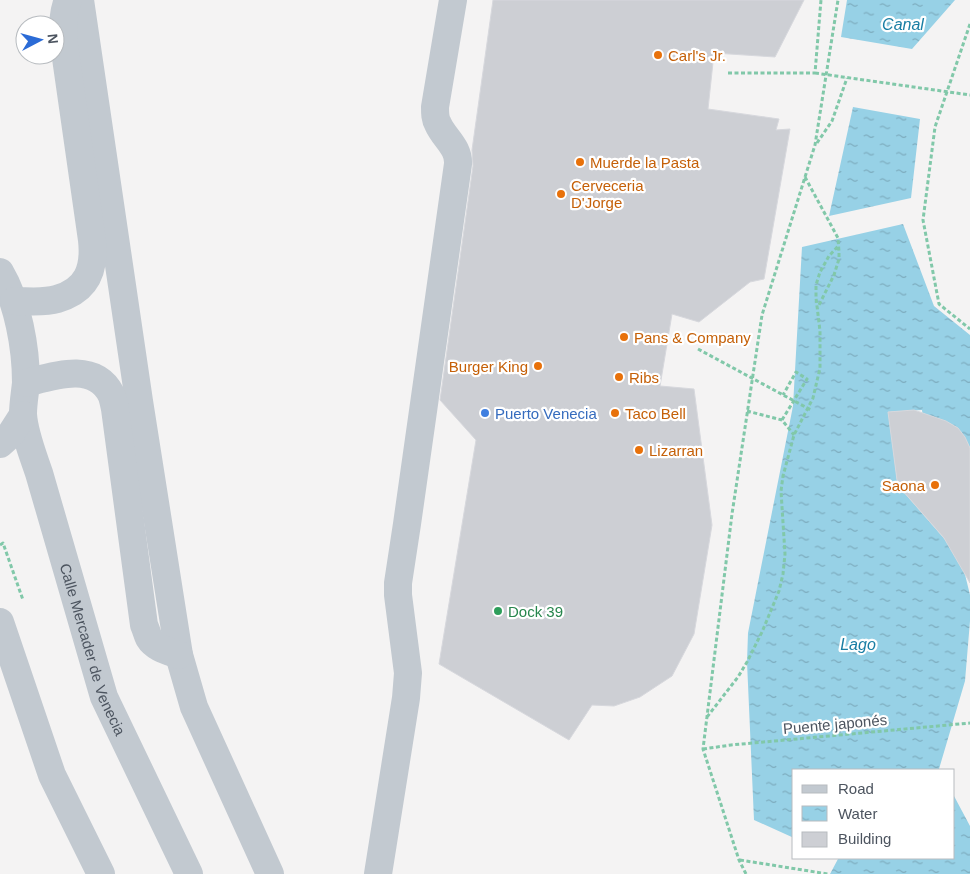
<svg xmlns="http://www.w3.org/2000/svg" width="970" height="874" font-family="Arial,sans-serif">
  <defs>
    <pattern id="water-ripples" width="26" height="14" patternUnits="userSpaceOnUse" patternTransform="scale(1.25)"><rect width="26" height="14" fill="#97d1e6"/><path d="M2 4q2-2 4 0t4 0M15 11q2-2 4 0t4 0" fill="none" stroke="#7dacbe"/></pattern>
  </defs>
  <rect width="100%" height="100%" fill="#f4f3f3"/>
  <!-- water -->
  <path fill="url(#water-ripples)" d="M847,0H955L912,49L841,37Z
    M853,107L920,119L911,198L829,216Z
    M903,224L934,306L970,335V448C958,422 949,421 923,418L922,410L889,412L897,480L902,490L961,558L970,595V621L965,681L939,769L940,770H794V838L754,820L747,662L748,633L793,406L802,247Z
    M954,796L970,826V874H830L838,859L836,858H954Z"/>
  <!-- building -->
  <path fill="#cdcfd4" stroke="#d7d8dd" d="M493,0H804L775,57L714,53L708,109L779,119L776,130L790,129L764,279L750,282L699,322L672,314L660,386L694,389L712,525L694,634L672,676L640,697L614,706L592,705L569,740L439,664L476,440L440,400L473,166L472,150Z
    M914,410L946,421L958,428L965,437L970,448V583L944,538L902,490L897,480L888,412Z"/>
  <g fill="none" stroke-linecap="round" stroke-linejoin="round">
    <!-- path -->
    <path stroke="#81c8a9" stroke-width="3" stroke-dasharray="4 2.5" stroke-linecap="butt" d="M970,24L935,127L923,220L939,304L970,329
      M728,73H815L821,0
      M815,73L970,95
      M817,143L832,121L847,78
      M805,177L838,238L839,252V259L834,275L817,309
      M698,349L811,410
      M747,411L782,420L794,435
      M782,420L807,379L796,372L783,395
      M0,545L3,543L23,600
      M707,717L738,677L747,662L762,632L779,591L783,574L785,554L781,491L783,476L794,435L813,398L820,368V331L816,298V285L820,272L829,256L839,245
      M703,749L731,745L970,723
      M740,860L828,874
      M746,874L739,860L703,749L732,514L762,315L815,145L838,0"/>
    <!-- minor -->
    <g stroke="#c2c9d0" stroke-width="28">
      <path d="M80,0L139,401L179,655L194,707L270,874"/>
      <path id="s1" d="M0,272C18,302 26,348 26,383C25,393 23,404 23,414C24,433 33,455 39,473L104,697L189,874"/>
      <path d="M14,301C28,301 44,303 57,299C88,290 95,268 92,240L63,37C63,24 63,12 68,0"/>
      <path d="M26,383C53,376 94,361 111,394C113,398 114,404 115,409L144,625C146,629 147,634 149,638C155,648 168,651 179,655"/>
      <path d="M0,444L10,435L23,415"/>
      <path d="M0,622L52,775L101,874"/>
      <path d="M378,874L406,698L408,673L398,595V583L407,524L458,164C459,147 444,138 438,124C435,119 435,113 435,107L453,0"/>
    </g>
  </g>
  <!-- markers -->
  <g fill="#e8710a" stroke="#fff" stroke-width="2">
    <circle cx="658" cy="55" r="5"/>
    <circle cx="580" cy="162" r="5"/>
    <circle cx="561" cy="194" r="5"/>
    <circle cx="624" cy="337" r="5"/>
    <circle cx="538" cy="366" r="5"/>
    <circle cx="619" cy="377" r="5"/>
    <circle cx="615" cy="413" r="5"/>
    <circle cx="639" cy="450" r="5"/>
    <circle cx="935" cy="485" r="5"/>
  </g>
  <circle fill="#3f7fe0" stroke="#fff" stroke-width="2" cx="485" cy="413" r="5"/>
  <circle fill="#2e9e5b" stroke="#fff" stroke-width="2" cx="498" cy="611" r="5"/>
  <g text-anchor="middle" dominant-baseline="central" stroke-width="4.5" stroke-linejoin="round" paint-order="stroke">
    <!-- food labels -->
    <g font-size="15" fill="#c56008" stroke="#fff" text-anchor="start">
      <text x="668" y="55">Carl's Jr.</text>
      <text x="590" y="162">Muerde la Pasta</text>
      <text x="571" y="185">Cerveceria<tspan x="571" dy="17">D'Jorge</tspan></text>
      <text x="634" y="337">Pans &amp; Company</text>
      <text x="528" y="366" text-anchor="end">Burger King</text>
      <text x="629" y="377">Ribs</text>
      <text x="625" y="413">Taco Bell</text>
      <text x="649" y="450">Lizarran</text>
      <text x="925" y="485" text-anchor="end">Saona</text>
    </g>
    <!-- shop labels -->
    <g font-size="15" fill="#366cbe" stroke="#fff" text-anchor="start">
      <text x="495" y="413">Puerto Venecia</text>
    </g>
    <!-- leisure labels -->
    <g font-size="15" fill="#27864d" stroke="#fff" text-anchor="start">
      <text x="508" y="611">Dock 39</text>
    </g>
    <!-- street labels -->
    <g font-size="15" fill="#4c545f" stroke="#fff">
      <text stroke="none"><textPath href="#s1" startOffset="392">Calle Mercader de Venecia</textPath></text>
      <text transform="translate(835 724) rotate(-5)">Puente japonés</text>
    </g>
    <!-- water labels -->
    <g font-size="16" font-style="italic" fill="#197ea4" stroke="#fff">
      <text x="903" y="24">Canal</text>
      <text x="858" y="644">Lago</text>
    </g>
  </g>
  <!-- legend -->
  <rect x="792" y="769" width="162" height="90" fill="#ffffff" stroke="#b7bbbf"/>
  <rect x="802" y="785" width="25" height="8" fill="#c2c9d0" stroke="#b7bbbf"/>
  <text x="838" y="794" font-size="15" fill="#4c545f">Road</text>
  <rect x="802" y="806" width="25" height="15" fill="url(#water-ripples)" stroke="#b7bbbf"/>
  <text x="838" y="819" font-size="15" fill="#4c545f">Water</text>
  <rect x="802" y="832" width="25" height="15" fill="#cdcfd4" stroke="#b7bbbf"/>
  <text x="838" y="844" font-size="15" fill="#4c545f">Building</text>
  <!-- north arrow -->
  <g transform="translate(40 40) rotate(84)"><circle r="24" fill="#ffffff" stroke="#b7bbbf"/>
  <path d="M0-4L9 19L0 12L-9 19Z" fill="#2b6bd6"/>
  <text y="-8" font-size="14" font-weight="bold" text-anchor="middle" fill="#4c545f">N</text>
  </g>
</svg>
